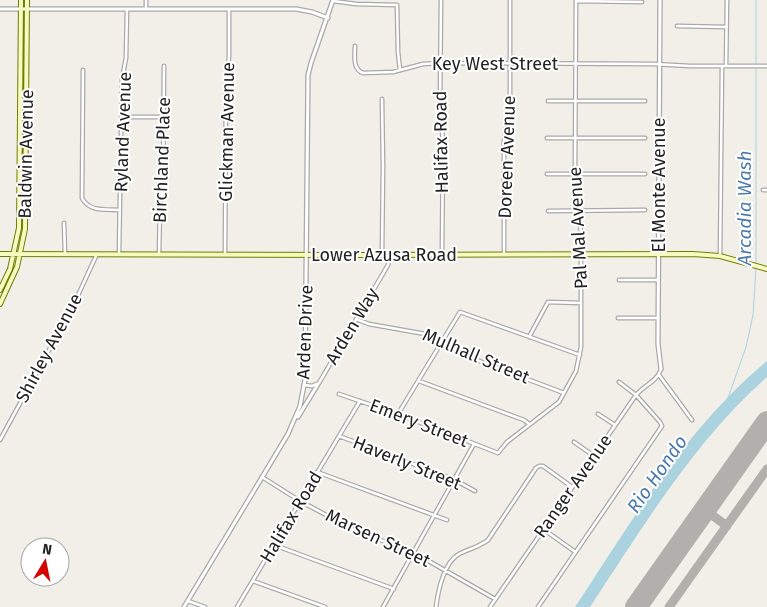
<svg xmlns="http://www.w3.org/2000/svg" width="767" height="607" font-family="'Fira Sans',sans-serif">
  <rect width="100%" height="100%" fill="#f2efe9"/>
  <!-- water -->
  <path fill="#aad3df" d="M767,361V377C694,441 643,527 590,607H575C632,521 686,428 767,361Z"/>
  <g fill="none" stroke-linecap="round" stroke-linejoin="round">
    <!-- stream -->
    <path stroke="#aad3df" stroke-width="1" d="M756,264V0
      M728,398L746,347L753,315L756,268"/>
    <!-- taxiway -->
    <path stroke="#b1b0ac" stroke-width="9" d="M705,510L727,526
      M669,607L767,469"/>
    <!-- runway -->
    <path stroke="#b1b0ac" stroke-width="22" d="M636,607L767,422"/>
    <!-- minor casing -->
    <g stroke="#a9a9a9" stroke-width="5">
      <path id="minor" d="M441,0L440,103L443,142L442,254
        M333,1L356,4L397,5L398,52L400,70
        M576,1L642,2
        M146,8V0
        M677,26L727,27
        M355,46C355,55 352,69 363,73L393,72L423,64L440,63L654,64L690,66H767
        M726,66L727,0
        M83,70L82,198C89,212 105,209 120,210
        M548,101H645
        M122,117H164
        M547,138H645
        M547,174H645
        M763,190H767
        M548,211L645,210
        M64,223L65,254
        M119,254L122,79L126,58L127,10
        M159,254L160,208L163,188L164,66
        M225,254L226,83L229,57V10
        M382,255L383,167L382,99
        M504,255V141L510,105V0
        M720,256L722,66
        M619,280H658
        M618,318H658
        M356,319L369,324L431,335L445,348L564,393
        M529,337L548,302L581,303
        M659,375L692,420
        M419,381L524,420L529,424
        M304,385L312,386L319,383L388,265L390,255
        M339,394L398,414L498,453L507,442L559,402L576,371L581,347V232L575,193V174L576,0
        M398,414L460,312L580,355
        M598,414L615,425
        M339,436L453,479L475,491
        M0,440L73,306L97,254
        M574,442L594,456
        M317,472L447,520
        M262,477L300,501L356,531L413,552L495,599
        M543,529L574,551
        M274,545L394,589
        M253,581L325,607
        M188,601L205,607
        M237,607L360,401
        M383,607L474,444
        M436,607C438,591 444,562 459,554C469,549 479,547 488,540L536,468L539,466H543L572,487
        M490,607L636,395C644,385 657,382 661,369
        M538,607L662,426L660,422L636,395L619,382"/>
    </g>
    <!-- tertiary casing -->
    <g stroke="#a9a9a9" stroke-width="5.5">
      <path id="tertiary" d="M660,0L658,344L661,369
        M0,9H296L312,12L328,18
        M298,417L318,384
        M184,607L288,434L300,406L305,380L308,75L311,63L333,0"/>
    </g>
    <!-- secondary casing -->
    <g stroke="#707d05" stroke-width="6">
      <path id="secondary" d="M0,254L364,255L693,254L720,256L767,269
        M0,290L10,269L19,228L21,0
        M0,304L17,267L25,229L27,0"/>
    </g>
    <!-- minor -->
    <use href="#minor" stroke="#fff" stroke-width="2.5"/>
    <!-- tertiary -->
    <use href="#tertiary" stroke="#fff" stroke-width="3"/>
    <!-- secondary -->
    <use href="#secondary" stroke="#f7fabf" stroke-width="4"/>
  </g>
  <g text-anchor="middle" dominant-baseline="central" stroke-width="4" stroke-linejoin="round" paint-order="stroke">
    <!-- street labels -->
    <g font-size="18" fill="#222" stroke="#fff">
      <text x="495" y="64">Key West Street</text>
      <text transform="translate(123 132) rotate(-88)">Ryland Avenue</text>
      <text transform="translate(227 132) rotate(-89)">Glickman Avenue</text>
      <text transform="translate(441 142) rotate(-91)">Halifax Road</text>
      <text transform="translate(26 154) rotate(-89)">Baldwin Avenue</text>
      <text transform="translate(507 157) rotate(-88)">Doreen Avenue</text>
      <text transform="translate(162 160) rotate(-88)">Birchland Place</text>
      <text transform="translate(659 185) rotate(-90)">El Monte Avenue</text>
      <text transform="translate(578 228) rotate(-93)">Pal Mal Avenue</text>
      <text x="384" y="255">Lower Azusa Road</text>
      <text transform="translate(352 326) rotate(-59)">Arden Way</text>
      <text transform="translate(305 332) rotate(-88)">Arden Drive</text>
      <text transform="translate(49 348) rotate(-62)">Shirley Avenue</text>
      <text transform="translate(476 356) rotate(23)">Mulhall Street</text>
      <text transform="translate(419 423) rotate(21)">Emery Street</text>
      <text transform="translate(407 463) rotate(22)">Haverly Street</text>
      <text transform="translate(573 486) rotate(-55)">Ranger Avenue</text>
      <text transform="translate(291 517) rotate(-59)">Halifax Road</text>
      <text transform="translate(378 538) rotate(25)">Marsen Street</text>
    </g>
    <!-- water labels -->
    <g font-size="19" font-style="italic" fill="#4a7aab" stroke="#fff">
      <text transform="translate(744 208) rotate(-90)">Arcadia Wash</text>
      <text transform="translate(657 474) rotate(-55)">Rio Hondo</text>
    </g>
  </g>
  <!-- north arrow -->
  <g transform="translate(45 562) rotate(10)"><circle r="24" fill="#ffffff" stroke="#a7a7a7"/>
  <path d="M0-4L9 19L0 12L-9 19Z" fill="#d40000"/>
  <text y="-8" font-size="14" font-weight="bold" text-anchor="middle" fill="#222222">N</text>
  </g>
</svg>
